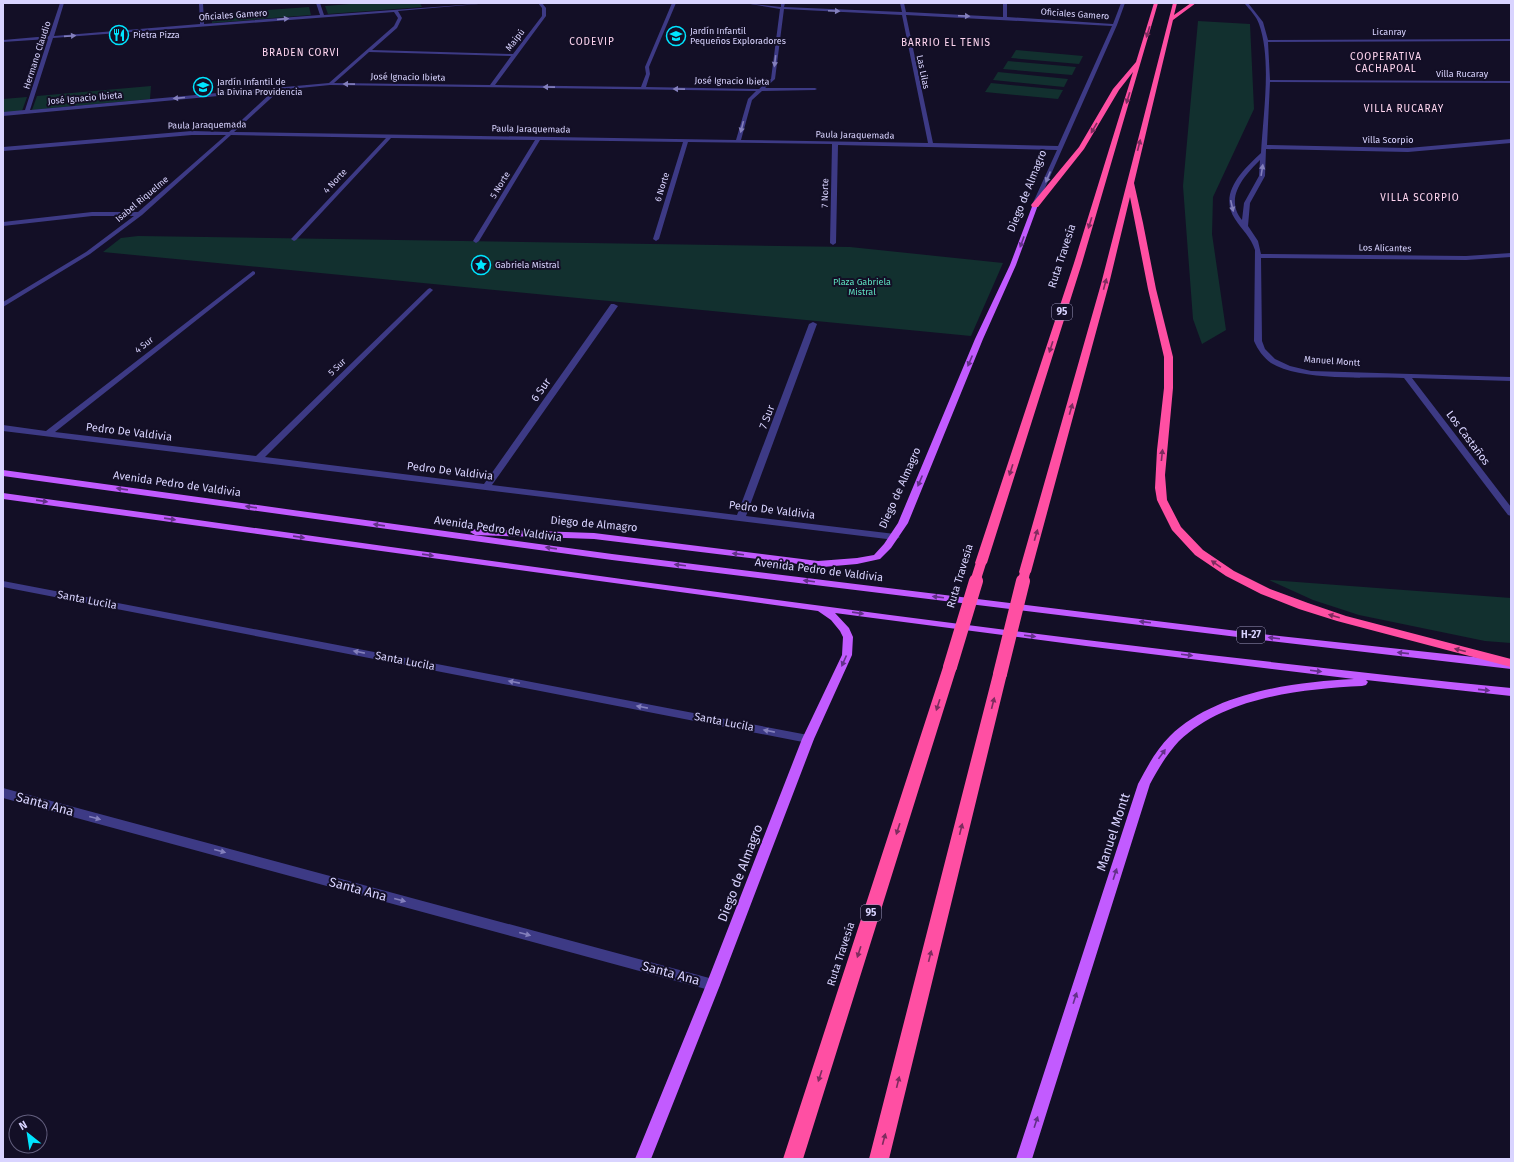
<svg xmlns="http://www.w3.org/2000/svg" width="1514" height="1162" font-family="'Fira Sans',sans-serif">
  <rect width="100%" height="100%" fill="#130f26"/>
  <!-- green -->
  <path fill="#12302f" d="M363,3H420L422,7L328,14L325,6Z
    M309,7L311,15L212,23V14Z
    M1198,21L1250,24L1254,109L1213,197L1212,234L1226,330L1202,344L1193,319L1183,186Z
    M1016,50L1083,56L1079,64L1011,58Z
    M1008,61L1076,67L1072,75L1003,69Z
    M998,72L1068,79L1064,87L993,80Z
    M991,83L1063,90L1058,99L985,92Z
    M151,86L150,99L32,110L37,96Z
    M27,97L22,111L3,113V99Z
    M138,236L850,247L1003,263L971,336L103,252L121,238Z
    M1269,580L1511,598V643L1485,641L1359,615L1313,600Z"/>
  <g fill="none" stroke-linecap="round" stroke-linejoin="round">
    <!-- minor -->
    <path fill="#3d3a85" fill-rule="evenodd" d="M60,3H64L54,36L200,24L199,3H203L204,24L320,15L316,3H320L324,15L490,3L398,11L402,18L397,28L372,50L513,54L542,16V8L538,3H542L546,8V16L495,85L641,87L646,74L645,67L672,3H676L649,67L650,74L646,87L759,89L771,79L780,9L744,3L781,7V3H785L784,7L902,12L900,3H904L906,12L1003,17V3H1007V17L1113,24L1121,3H1125L1117,25L1037,206L1032,205L1057,150L838,145L836,243L833,245L830,243L832,144L688,142L659,239L656,241L653,239L683,142L540,140L479,241L476,243L473,241L535,140L391,138L296,240L294,241L291,239L292,238L386,138L231,135L142,215L90,254L3,307V302L86,252L134,216H92L3,226V222L92,212H138L226,135H192L3,151V147L192,131L229,132L273,91L3,116V112L25,110L48,39L3,42V40L49,36ZM784,9L902,15L928,143L741,140L752,100L762,91L815,90L817,89L815,88H765L775,79ZM394,12L398,18L394,26L329,83L30,110L53,38ZM906,15L1112,26L1058,146L933,143ZM369,52L511,56L490,85L334,83ZM330,85L756,91L748,99L736,140L234,132L280,90Z
      M1246,3H1248L1263,22L1268,40L1511,39V41L1268,42L1270,80L1511,81V83L1270,82L1267,145L1408,148L1511,139V143L1408,152L1266,149L1265,176L1250,203L1248,226L1258,241L1261,254L1466,256L1511,253V257L1466,260L1261,258L1262,341L1265,349L1275,359L1290,366L1311,371L1511,377V381L1412,378L1511,507V516L1508,515L1404,378C1369,377 1299,381 1271,363C1263,357 1258,350 1254,341L1255,250C1251,237 1242,230 1235,219C1218,193 1243,170 1261,153C1263,115 1272,60 1259,24C1257,17 1250,10 1245,4ZM1260,160L1259,176L1244,203L1242,220C1224,198 1244,176 1260,160Z
      M253,271L255,272V274L55,432L256,456L428,289L430,288L433,290L432,291L265,457L484,484L611,304H614L618,306L492,485L737,515L809,324L813,322L817,324L746,516L895,534L900,537L895,540L3,431V425L46,431Z
      M3,581L808,735L812,736L814,739L812,742L808,743L3,587Z
      M3,788L713,979L718,981L720,985L718,989L713,991L3,798Z"/>
    <!-- major -->
    <path fill="#c25bff" fill-rule="evenodd" d="M1033,204L1038,205L1016,265L983,339L908,523L891,548L880,559L857,564L823,567L594,539L475,535L470,532L475,529L594,533L818,561L857,558L874,555L884,544L898,523L975,339L1010,265Z
      M3,470L612,554L1270,635L1511,661V669L1270,641L612,560L3,476Z
      M3,493C505,562 1007,637 1511,688V696L1366,680L1368,682L1366,685L1362,686C1301,689 1225,697 1179,741C1167,754 1158,769 1150,784L1032,1159H1016L1138,784C1147,767 1156,750 1170,736C1215,692 1294,682 1354,679L1086,646L835,613L849,628L853,637L852,655L814,739L720,985L651,1159H635L706,985L802,739L842,655L843,637L840,631L831,620L818,611L3,499Z"/>
    <!-- highway -->
    <path fill="#ff4fa3" fill-rule="evenodd" d="M1154,3H1158L1082,263L987,563L985,565H977L975,563L1074,263L1133,72L1119,90L1084,149L1038,207H1032L1031,205L1079,147L1113,89L1136,62Z
      M1173,3H1177L1174,15L1191,3H1196L1173,20L1134,183L1143,223L1156,289L1173,357V388L1165,475L1167,500L1181,527L1203,550L1234,571L1270,589L1308,603L1346,616L1511,659V667L1337,621L1299,609L1261,594L1226,576L1195,555L1172,530L1157,500L1155,488L1157,450L1164,388V357L1148,289L1130,197L1109,284L1031,572L1029,575H1021L1019,572L1101,284Z
      M950,663L955,664L957,667L803,1159H783L943,667L945,664Z
      M1000,670L1005,671L1007,674L889,1159H869L993,674L995,671Z"/>
    <!-- highway-bridge-far1 -->
    <path stroke="#ff4fa3" stroke-width="10" d="M975,582L981,563
      M1023,582L1025,572"/>
    <!-- highway-bridge -->
    <path stroke="#ff4fa3" stroke-width="14" d="M950,667L976,581
      M1000,674L1023,581"/>
  </g>
  <!-- one-way arrows -->
  <defs><path id="oneway-solid" d="M-6-.8H1V-3.2L6.5 0L1 3.2V.8H-6Z"/></defs>
  <g fill="#837fbc">
    <use href="#oneway-solid" transform="translate(834 11) rotate(2)"/>
    <use href="#oneway-solid" transform="translate(964 16) rotate(2)"/>
    <use href="#oneway-solid" transform="translate(283 19) rotate(-5)"/>
    <use href="#oneway-solid" transform="translate(70 36) rotate(-4)"/>
    <use href="#oneway-solid" transform="translate(775 61) rotate(97)"/>
    <use href="#oneway-solid" transform="translate(349 84) rotate(-179)"/>
    <use href="#oneway-solid" transform="translate(549 87) rotate(-179)"/>
    <use href="#oneway-solid" transform="translate(679 89) rotate(-179)"/>
    <use href="#oneway-solid" transform="translate(179 98) rotate(175)"/>
    <use href="#oneway-solid" transform="translate(742 127) rotate(104)"/>
    <use href="#oneway-solid" transform="translate(1262 170) rotate(-81)"/>
    <use href="#oneway-solid" transform="translate(1048 177) rotate(113)"/>
    <use href="#oneway-solid" transform="translate(1232 206) rotate(77)"/>
    <use href="#oneway-solid" transform="translate(359 652) rotate(-169)"/>
    <use href="#oneway-solid" transform="translate(514 682) rotate(-169)"/>
    <use href="#oneway-solid" transform="translate(642 707) rotate(-169)"/>
    <use href="#oneway-solid" transform="translate(769 731) rotate(-169)"/>
    <use href="#oneway-solid" transform="translate(95 818) rotate(15)"/>
    <use href="#oneway-solid" transform="translate(220 851) rotate(15)"/>
    <use href="#oneway-solid" transform="translate(400 900) rotate(15)"/>
    <use href="#oneway-solid" transform="translate(525 934) rotate(15)"/>
  </g>
  <g fill="#7d2c5e">
    <use href="#oneway-solid" transform="translate(1148 32) rotate(107)"/>
    <use href="#oneway-solid" transform="translate(1128 98) rotate(107)"/>
    <use href="#oneway-solid" transform="translate(1094 128) rotate(120)"/>
    <use href="#oneway-solid" transform="translate(1139 145) rotate(-76)"/>
    <use href="#oneway-solid" transform="translate(1090 223) rotate(107)"/>
    <use href="#oneway-solid" transform="translate(1105 284) rotate(-75)"/>
    <use href="#oneway-solid" transform="translate(1051 347) rotate(108)"/>
    <use href="#oneway-solid" transform="translate(1071 409) rotate(-74)"/>
    <use href="#oneway-solid" transform="translate(1162 455) rotate(-84)"/>
    <use href="#oneway-solid" transform="translate(1011 470) rotate(108)"/>
    <use href="#oneway-solid" transform="translate(1036 535) rotate(-74)"/>
    <use href="#oneway-solid" transform="translate(1216 564) rotate(-145)"/>
    <use href="#oneway-solid" transform="translate(1334 616) rotate(-164)"/>
    <use href="#oneway-solid" transform="translate(1460 650) rotate(-166)"/>
    <use href="#oneway-solid" transform="translate(993 703) rotate(-76)"/>
    <use href="#oneway-solid" transform="translate(938 705) rotate(108)"/>
    <use href="#oneway-solid" transform="translate(898 829) rotate(108)"/>
    <use href="#oneway-solid" transform="translate(961 829) rotate(-76)"/>
    <use href="#oneway-solid" transform="translate(859 952) rotate(108)"/>
    <use href="#oneway-solid" transform="translate(930 956) rotate(-76)"/>
    <use href="#oneway-solid" transform="translate(820 1076) rotate(108)"/>
    <use href="#oneway-solid" transform="translate(898 1082) rotate(-76)"/>
    <use href="#oneway-solid" transform="translate(884 1139) rotate(-75)"/>
  </g>
  <g fill="#623188">
    <use href="#oneway-solid" transform="translate(1022 242) rotate(110)"/>
    <use href="#oneway-solid" transform="translate(970 361) rotate(113)"/>
    <use href="#oneway-solid" transform="translate(920 481) rotate(113)"/>
    <use href="#oneway-solid" transform="translate(122 489) rotate(-172)"/>
    <use href="#oneway-solid" transform="translate(42 501) rotate(8)"/>
    <use href="#oneway-solid" transform="translate(251 507) rotate(-172)"/>
    <use href="#oneway-solid" transform="translate(170 519) rotate(8)"/>
    <use href="#oneway-solid" transform="translate(379 525) rotate(-172)"/>
    <use href="#oneway-solid" transform="translate(299 537) rotate(8)"/>
    <use href="#oneway-solid" transform="translate(551 548) rotate(-172)"/>
    <use href="#oneway-solid" transform="translate(738 554) rotate(-173)"/>
    <use href="#oneway-solid" transform="translate(428 555) rotate(8)"/>
    <use href="#oneway-solid" transform="translate(680 565) rotate(-173)"/>
    <use href="#oneway-solid" transform="translate(809 581) rotate(-173)"/>
    <use href="#oneway-solid" transform="translate(938 597) rotate(-173)"/>
    <use href="#oneway-solid" transform="translate(858 613) rotate(8)"/>
    <use href="#oneway-solid" transform="translate(1145 622) rotate(-173)"/>
    <use href="#oneway-solid" transform="translate(1030 636) rotate(7)"/>
    <use href="#oneway-solid" transform="translate(1274 638) rotate(-173)"/>
    <use href="#oneway-solid" transform="translate(1403 653) rotate(-174)"/>
    <use href="#oneway-solid" transform="translate(1187 655) rotate(7)"/>
    <use href="#oneway-solid" transform="translate(844 661) rotate(114)"/>
    <use href="#oneway-solid" transform="translate(1316 671) rotate(7)"/>
    <use href="#oneway-solid" transform="translate(1484 690) rotate(6)"/>
    <use href="#oneway-solid" transform="translate(1162 754) rotate(-54)"/>
    <use href="#oneway-solid" transform="translate(1115 874) rotate(-72)"/>
    <use href="#oneway-solid" transform="translate(1075 998) rotate(-72)"/>
    <use href="#oneway-solid" transform="translate(1036 1122) rotate(-72)"/>
  </g>
  <!-- icons -->
  <defs>
    <g id="restaurant-ring" transform="scale(1)"><circle r="9.5" fill="#130f26" stroke="#00e5ff" stroke-width="1.5"/><path d="M-5-6h1v4h1v-4h1v4h1v-4h1v5L-1.5 .5V6h-2V.5L-5-1ZM5-6V6H3V1.5H1.5Q1.5-4 5-6Z" fill="#00e5ff"/></g>
    <g id="school-ring" transform="scale(1)"><circle r="9.5" fill="#130f26" stroke="#00e5ff" stroke-width="1.5"/><path d="M0-5L7-2L0 1L-7-2ZM-4 1L0 2.5L4 1V4Q0 6-4 4Z" fill="#00e5ff"/></g>
    <g id="sight-ring" transform="scale(1)"><circle r="9.5" fill="#130f26" stroke="#00e5ff" stroke-width="1.5"/><path d="M0-6L1.8-2.2L6-1.7L2.9 1.2L3.7 5.4L0 3.3L-3.7 5.4L-2.9 1.2L-6-1.7L-1.8-2.2Z" fill="#00e5ff"/></g>
  </defs>
  <g fill-rule="evenodd">
    <use href="#restaurant-ring" x="119" y="35"/>
    <use href="#school-ring" x="676" y="36"/>
    <use href="#school-ring" x="203" y="87"/>
    <use href="#sight-ring" x="481" y="265"/>
  </g>
  <g text-anchor="middle" dominant-baseline="central" stroke-width="4" stroke-linejoin="round" paint-order="stroke">
    <!-- far-street labels -->
    <g font-size="9" fill="#d9d4ff" stroke="#130f26">
      <text transform="translate(1075 14) rotate(4)">Oficiales Gamero</text>
      <text transform="translate(233 15) rotate(-4)">Oficiales Gamero</text>
      <text x="1389" y="32">Licanray</text>
      <text transform="translate(515 40) rotate(-52)">Maipú</text>
      <text transform="translate(37 55) rotate(-72)">Hermano Claudio</text>
      <text transform="translate(923 72) rotate(78)">Las Lilas</text>
      <text x="1462" y="74">Villa Rucaray</text>
      <text transform="translate(408 77) rotate(1)">José Ignacio Ibieta</text>
      <text transform="translate(732 81) rotate(1)">José Ignacio Ibieta</text>
      <text transform="translate(85 98) rotate(-5)">José Ignacio Ibieta</text>
      <text transform="translate(207 125) rotate(-1)">Paula Jaraquemada</text>
      <text transform="translate(531 129) rotate(1)">Paula Jaraquemada</text>
      <text transform="translate(855 135) rotate(1)">Paula Jaraquemada</text>
      <text x="1388" y="140">Villa Scorpio</text>
      <text transform="translate(335 181) rotate(-47)">4 Norte</text>
      <text transform="translate(500 185) rotate(-59)">5 Norte</text>
      <text transform="translate(662 187) rotate(-73)">6 Norte</text>
      <text transform="translate(825 193) rotate(-89)">7 Norte</text>
      <text transform="translate(142 199) rotate(-40)">Isabel Riquelme</text>
      <text transform="translate(1385 248) rotate(1)">Los Alicantes</text>
      <text transform="translate(144 345) rotate(-38)">4 Sur</text>
      <text transform="translate(1332 361) rotate(4)">Manuel Montt</text>
      <text transform="translate(337 367) rotate(-44)">5 Sur</text>
    </g>
    <!-- far-poi labels -->
    <g font-size="9" fill="#d9d4ff" stroke="#130f26" text-anchor="start">
      <text x="690" y="31">Jardín Infantil<tspan x="690" dy="10">Pequeños Exploradores</tspan></text>
      <text x="133" y="35">Pietra Pizza</text>
      <text x="217" y="82">Jardín Infantil de<tspan x="217" dy="10">la Divina Providencia</tspan></text>
      <text x="495" y="265">Gabriela Mistral</text>
    </g>
    <!-- far-park labels -->
    <g font-size="9" fill="#5fe0c0" stroke="#130f26">
      <text x="862" y="282">Plaza Gabriela<tspan x="862" dy="10">Mistral</tspan></text>
    </g>
    <!-- far-neighbourhood labels -->
    <g font-size="10" letter-spacing="1" fill="#ffd6f0" stroke="#130f26">
      <text x="592" y="42">CODEVIP</text>
      <text x="946" y="43">BARRIO EL TENIS</text>
      <text x="301" y="53">BRADEN CORVI</text>
      <text x="1386" y="57">COOPERATIVA<tspan x="1386" dy="12">CACHAPOAL</tspan></text>
      <text x="1404" y="109">VILLA RUCARAY</text>
      <text x="1420" y="198">VILLA SCORPIO</text>
    </g>
    <!-- shield labels -->
    <g fill="#130f26" stroke="#9e99be" stroke-width="1">
      <rect x="1052" y="304" width="20" height="16" rx="3"/>
      <rect x="1237" y="627" width="28" height="16" rx="3"/>
      <rect x="861" y="905" width="20" height="16" rx="3"/>
    </g>
    <g font-size="10" font-weight="bold" fill="#d9d4ff">
      <text x="1062" y="312">95</text>
      <text x="1251" y="635">H-27</text>
      <text x="871" y="913">95</text>
    </g>
    <!-- street labels -->
    <g font-size="11" fill="#d9d4ff" stroke="#130f26">
      <text transform="translate(1027 191) rotate(-68)">Diego de Almagro</text>
      <text transform="translate(1062 256) rotate(-72)">Ruta Travesía</text>
      <text transform="translate(541 390) rotate(-55)">6 Sur</text>
      <text transform="translate(767 417) rotate(-69)">7 Sur</text>
      <text transform="translate(129 432) rotate(7)">Pedro De Valdivia</text>
      <text transform="translate(1468 438) rotate(53)">Los Castaños</text>
      <text transform="translate(450 471) rotate(7)">Pedro De Valdivia</text>
      <text transform="translate(177 484) rotate(8)">Avenida Pedro de Valdivia</text>
      <text transform="translate(900 488) rotate(-66)">Diego de Almagro</text>
      <text transform="translate(772 510) rotate(7)">Pedro De Valdivia</text>
      <text transform="translate(594 524) rotate(5)">Diego de Almagro</text>
      <text transform="translate(498 529) rotate(8)">Avenida Pedro de Valdivia</text>
      <text transform="translate(819 570) rotate(7)">Avenida Pedro de Valdivia</text>
      <text transform="translate(960 576) rotate(-73)">Ruta Travesía</text>
      <text transform="translate(87 600) rotate(11)">Santa Lucila</text>
      <text transform="translate(405 661) rotate(11)">Santa Lucila</text>
      <text transform="translate(724 722) rotate(11)">Santa Lucila</text>
      <text transform="translate(841 954) rotate(-72)">Ruta Travesía</text>
    </g>
    <!-- near-street labels -->
    <g font-size="13" fill="#d9d4ff" stroke="#130f26">
      <text transform="translate(45 804) rotate(15)">Santa Ana</text>
      <text transform="translate(1113 832) rotate(-72)">Manuel Montt</text>
      <text transform="translate(740 873) rotate(-69)">Diego de Almagro</text>
      <text transform="translate(358 889) rotate(15)">Santa Ana</text>
      <text transform="translate(671 973) rotate(15)">Santa Ana</text>
    </g>
  </g>
  <!-- border -->
  <rect width="1514" height="1162" fill="none" stroke="#d9d4ff" stroke-width="8"/>
  <!-- north arrow -->
  <g transform="translate(28 1134) rotate(330)"><circle r="19" fill="#130f26" stroke="#625e7d"/>
  <path d="M0-3L7 15L0 10L-7 15Z" fill="#00e5ff"/>
  <text y="-6" font-size="11" font-weight="bold" text-anchor="middle" fill="#d9d4ff">N</text>
  </g>
</svg>
